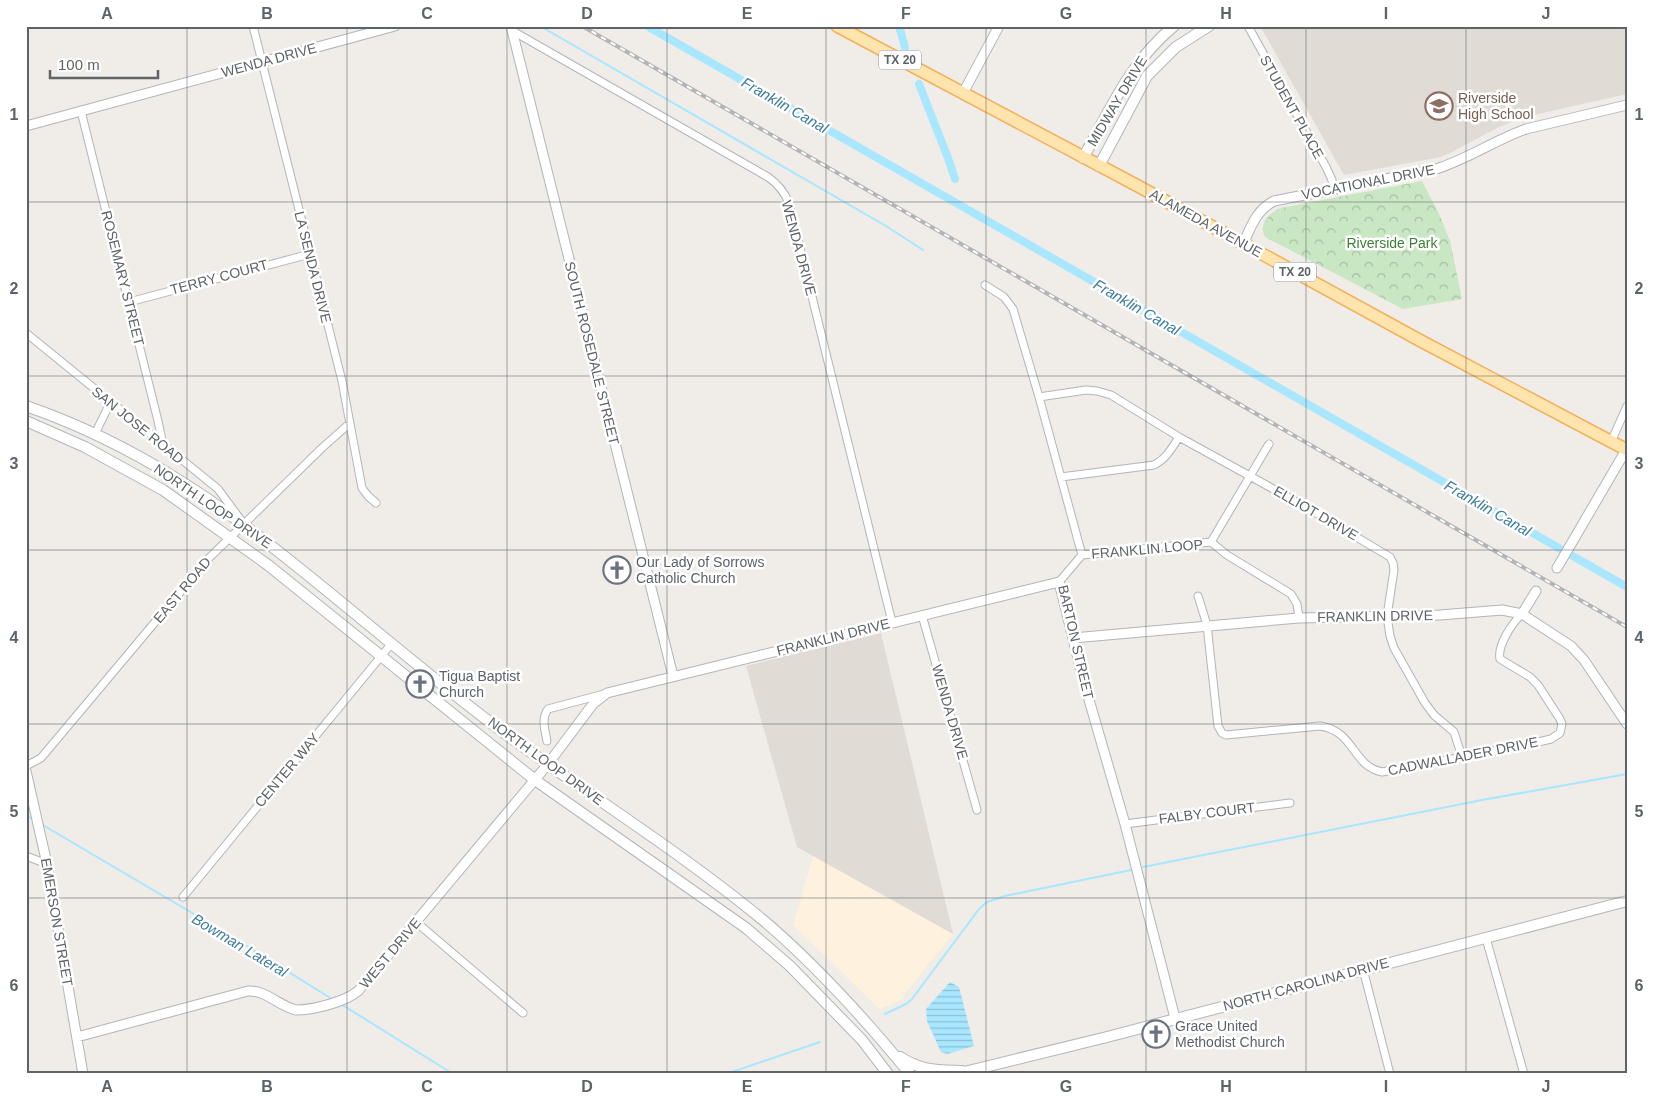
<svg xmlns="http://www.w3.org/2000/svg" width="1653" height="1100" font-family="Helvetica,sans-serif">
  <defs>
    <pattern id="forest-crowns" width="20" height="18" patternUnits="userSpaceOnUse" patternTransform="scale(1.25)"><rect width="20" height="18" fill="#c9e7c3"/><path d="M2 6a3 3 0 1 1 6 0M12 15a3 3 0 1 1 6 0" fill="none" stroke="#a6bfa2"/></pattern>
    <pattern id="water-rules" width="6" height="5" patternUnits="userSpaceOnUse" patternTransform="scale(1.25)"><rect width="6" height="5" fill="#a8e7ff"/><path d="M0 2.5h6" fill="none" stroke="#8cbfd2"/></pattern>
  </defs>
  <rect width="100%" height="100%" fill="#f0ece7"/>
  <!-- commercial -->
  <path fill="#fef1de" d="M813,856L953,934L899,1001L879,1009L793,925Z"/>
  <!-- education -->
  <path fill="#e0dcd5" d="M1260,26H1627V94L1521,118L1497,128L1450,153L1441,157L1344,175Z
    M881,633L953,934L797,847L746,666Z"/>
  <!-- forest -->
  <path fill="url(#forest-crowns)" d="M1422,181L1440,216L1450,241L1462,299L1403,309L1265,237C1258,224 1269,213 1281,208Z"/>
  <!-- water -->
  <path fill="url(#water-rules)" d="M950,982L959,987L974,1046L947,1054L941,1052L927,1021L926,1009Z"/>
  <g fill="none" stroke-linecap="round" stroke-linejoin="round">
    <!-- stream -->
    <path stroke="#a8e7ff" stroke-width="2" d="M540,26L886,226L923,250
      M26,815L34,820
      M41,824L221,930L332,999
      M1143,867L1482,800L1627,774
      M341,1004L453,1074
      M885,1014L906,1004L912,999L979,909L987,902L1005,896L1131,870
      M726,1074L820,1042"/>
    <!-- canal -->
    <path stroke="#a8e7ff" stroke-width="8" d="M647,26L1627,587
      M899,26L905,47
      M919,84L948,158L955,179"/>
    <!-- minor casing -->
    <g stroke="#b2b5b9" stroke-width="9">
      <path id="minor" d="M253,26L342,381L362,488L368,496L376,503
        M1248,26L1326,167L1332,180L1333,188
        M511,30L768,177C778,184 784,191 789,203L892,622
        M81,111L158,421L163,445
        M985,285L1004,297L1013,309L1039,397L1082,555
        M129,302L310,254
        M26,333L218,489L240,519
        M1039,397L1086,390L1097,391L1111,395L1179,437L1306,507L1390,557L1393,563L1394,570L1387,616L1390,636L1394,648L1425,703L1434,715L1454,732L1462,757
        M95,434L110,403
        M1611,442L1627,406
        M1061,477L1154,465C1166,459 1172,448 1179,437
        M1211,542L1269,444
        M1082,555L1211,542L1227,555L1291,594L1297,604L1299,618
        M1059,582L1082,555
        M1198,596L1207,625L1218,726L1222,733L1226,735L1320,726C1355,731 1352,766 1382,772L1521,746L1551,739L1560,733L1562,724L1560,719L1538,685L1530,677L1500,659C1497,646 1512,623 1522,614
        M922,615L977,810
        M547,741C545,730 541,719 548,709L604,694
        M26,766L41,758L208,559L323,447L349,424
        M1125,824L1290,803
        M26,856L47,864
        M183,897L392,643
        M416,922L523,1013
        M1486,938L1524,1074
        M1363,969L1390,1074"/>
    </g>
    <!-- tertiary casing -->
    <g stroke="#b2b5b9" stroke-width="11">
      <path id="tertiary" d="M511,26L673,676
        M963,93L999,26
        M26,126L395,26
        M1243,244C1251,227 1256,210 1274,201L1436,169C1468,159 1495,140 1526,129L1627,105
        M1557,568L1626,450
        M1522,614L1536,591
        M1073,638L1299,618L1440,615L1502,610L1522,614L1571,646L1584,660L1627,724
        M26,771L47,864L83,1074
        M77,1037L248,991C266,990 279,1006 296,1010C313,1010 345,1002 358,991L548,764L593,704L607,693L1059,582L1083,679L1125,824L1175,1018"/>
    </g>
    <!-- secondary casing -->
    <g stroke="#b3b7bb" stroke-width="12">
      <path id="secondary" d="M1083,158C1110,110 1130,62 1174,26
        M1099,166L1147,76L1176,47L1209,26
        M26,406C81,425 133,451 182,482C225,509 264,540 304,572C366,622 427,674 491,723C580,790 677,849 763,920C817,966 865,1019 910,1074
        M26,421L85,447L163,490L268,565L535,780L746,928L790,966L862,1040L888,1074
        M900,1057C921,1071 938,1070 962,1071
        M956,1074L1107,1037L1627,901"/>
    </g>
    <!-- primary casing -->
    <g stroke="#f1b15e" stroke-width="14">
      <path id="primary" d="M837,26L1138,186L1421,341L1627,450"/>
    </g>
    <!-- minor -->
    <use href="#minor" stroke="#fff" stroke-width="7"/>
    <!-- tertiary -->
    <use href="#tertiary" stroke="#fff" stroke-width="9"/>
    <!-- secondary -->
    <use href="#secondary" stroke="#fff" stroke-width="10"/>
    <!-- primary -->
    <use href="#primary" stroke="#ffe5ad" stroke-width="11"/>
    <!-- rail casing -->
    <g stroke="#b3b4b5" stroke-width="4">
      <path id="rail" d="M582,26L1627,627"/>
    </g>
    <!-- rail -->
    <use href="#rail" stroke="#fff" stroke-width="2" stroke-dasharray="5.5" stroke-linecap="butt"/>
  </g>
  <!-- grid -->
  <path fill="none" stroke="#5e6367" stroke-width="1" stroke-opacity="0.55" d="M187,26V1074M347,26V1074M507,26V1074M667,26V1074M826,26V1074M986,26V1074M1146,26V1074M1306,26V1074M1466,26V1074M26,202H1627M26,376H1627M26,550H1627M26,724H1627M26,898H1627"/>
  <!-- icons -->
  <defs>
    <g id="school-ring" transform="scale(1.4375)"><circle r="9.5" fill="#fff" stroke="#8d6e63" stroke-width="1.5"/><path d="M0-5L7-2L0 1L-7-2ZM-4 1L0 2.5L4 1V4Q0 6-4 4Z" fill="#8d6e63"/></g>
    <g id="church-ring" transform="scale(1.4375)"><circle r="9.5" fill="#fff" stroke="#6b7280" stroke-width="1.5"/><path d="M-1.2-6h2.4v3.5h3.3v2.4h-3.3V6h-2.4V-.1h-3.3v-2.4h3.3Z" fill="#6b7280"/></g>
  </defs>
  <g fill-rule="evenodd">
    <use href="#school-ring" x="1439" y="106"/>
    <use href="#church-ring" x="617" y="570"/>
    <use href="#church-ring" x="420" y="684"/>
    <use href="#church-ring" x="1156" y="1034"/>
  </g>
  <g text-anchor="middle" dominant-baseline="central" stroke-width="5" stroke-linejoin="round" paint-order="stroke">
    <!-- shield labels -->
    <g fill="#fff" stroke="#8e9295" stroke-width="1">
      <rect x="879" y="50.5" width="42" height="19" rx="4"/>
      <rect x="1274" y="262.5" width="42" height="19" rx="4"/>
    </g>
    <g font-size="12" font-weight="bold" fill="#5e6367">
      <text x="900" y="60">TX 20</text>
      <text x="1295" y="272">TX 20</text>
    </g>
    <!-- street labels -->
    <g font-size="14" fill="#5e6367" stroke="#fff">
      <text transform="translate(269 60) rotate(-15)">WENDA DRIVE</text>
      <text transform="translate(1117 101) rotate(-59)">MIDWAY DRIVE</text>
      <text transform="translate(1292 107) rotate(61)">STUDENT PLACE</text>
      <text transform="translate(1368 182) rotate(-11)">VOCATIONAL DRIVE</text>
      <text transform="translate(1206 223) rotate(29)">ALAMEDA AVENUE</text>
      <text transform="translate(799 248) rotate(75)">WENDA DRIVE</text>
      <text transform="translate(313 267) rotate(76)">LA SENDA DRIVE</text>
      <text transform="translate(219 277) rotate(-15)">TERRY COURT</text>
      <text transform="translate(123 278) rotate(76)">ROSEMARY STREET</text>
      <text transform="translate(592 353) rotate(76)">SOUTH ROSEDALE STREET</text>
      <text transform="translate(138 425) rotate(39)">SAN JOSE ROAD</text>
      <text transform="translate(213 506) rotate(34)">NORTH LOOP DRIVE</text>
      <text transform="translate(1316 513) rotate(30)">ELLIOT DRIVE</text>
      <text transform="translate(1147 549) rotate(-5)">FRANKLIN LOOP</text>
      <text transform="translate(182 590) rotate(-50)">EAST ROAD</text>
      <text transform="translate(1375 616) rotate(-1)">FRANKLIN DRIVE</text>
      <text transform="translate(833 637) rotate(-14)">FRANKLIN DRIVE</text>
      <text transform="translate(1076 642) rotate(77)">BARTON STREET</text>
      <text transform="translate(950 712) rotate(74)">WENDA DRIVE</text>
      <text transform="translate(1463 756) rotate(-11)">CADWALLADER DRIVE</text>
      <text transform="translate(546 761) rotate(36)">NORTH LOOP DRIVE</text>
      <text transform="translate(287 770) rotate(-50)">CENTER WAY</text>
      <text transform="translate(1207 813) rotate(-7)">FALBY COURT</text>
      <text transform="translate(57 922) rotate(80)">EMERSON STREET</text>
      <text transform="translate(390 953) rotate(-50)">WEST DRIVE</text>
      <text transform="translate(1306 984) rotate(-15)">NORTH CAROLINA DRIVE</text>
    </g>
    <!-- education labels -->
    <g font-size="14" fill="#785e54" stroke="#fff" text-anchor="start">
      <text x="1458" y="98">Riverside<tspan x="1458" dy="16">High School</tspan></text>
    </g>
    <!-- park labels -->
    <g font-size="14" fill="#3c8034" stroke="#fff">
      <text x="1392" y="243">Riverside Park</text>
    </g>
    <!-- worship labels -->
    <g font-size="14" fill="#5b616d" stroke="#fff" text-anchor="start">
      <text x="636" y="562">Our Lady of Sorrows<tspan x="636" dy="16">Catholic Church</tspan></text>
      <text x="439" y="676">Tigua Baptist<tspan x="439" dy="16">Church</tspan></text>
      <text x="1175" y="1026">Grace United<tspan x="1175" dy="16">Methodist Church</tspan></text>
    </g>
    <!-- water labels -->
    <g font-size="15" font-style="italic" fill="#3d7da0" stroke="#fff">
      <text transform="translate(785 105) rotate(30)">Franklin Canal</text>
      <text transform="translate(1137 307) rotate(30)">Franklin Canal</text>
      <text transform="translate(1488 508) rotate(30)">Franklin Canal</text>
      <text transform="translate(240 945) rotate(31)">Bowman Lateral</text>
    </g>
  </g>
  <!-- border -->
  <rect width="1653" height="1100" fill="none" stroke="#ffffff" stroke-width="55"/>
  <!-- scale -->
  <path d="M50 70v8h108v-8" fill="none" stroke="#5e6367" stroke-width="2.5"/>
  <text x="58" y="70" font-size="15" fill="#5e6367" stroke="#ffffff" stroke-width="4" paint-order="stroke">100 m</text>
  <rect x="28" y="28" width="1598" height="1044" fill="none" stroke="#5e6367" stroke-width="2"/>
  <g font-size="16" text-anchor="middle" font-weight="bold" fill="#5e6367">
    <text x="107" y="19">A</text>
    <text x="267" y="19">B</text>
    <text x="427" y="19">C</text>
    <text x="587" y="19">D</text>
    <text x="747" y="19">E</text>
    <text x="906" y="19">F</text>
    <text x="1066" y="19">G</text>
    <text x="1226" y="19">H</text>
    <text x="1386" y="19">I</text>
    <text x="1546" y="19">J</text>
    <text x="14" y="120">1</text>
    <text x="1639" y="120">1</text>
    <text x="14" y="294">2</text>
    <text x="1639" y="294">2</text>
    <text x="14" y="469">3</text>
    <text x="1639" y="469">3</text>
    <text x="14" y="643">4</text>
    <text x="1639" y="643">4</text>
    <text x="14" y="817">5</text>
    <text x="1639" y="817">5</text>
    <text x="14" y="991">6</text>
    <text x="1639" y="991">6</text>
    <text x="107" y="1092">A</text>
    <text x="267" y="1092">B</text>
    <text x="427" y="1092">C</text>
    <text x="587" y="1092">D</text>
    <text x="747" y="1092">E</text>
    <text x="906" y="1092">F</text>
    <text x="1066" y="1092">G</text>
    <text x="1226" y="1092">H</text>
    <text x="1386" y="1092">I</text>
    <text x="1546" y="1092">J</text>
  </g>
</svg>
